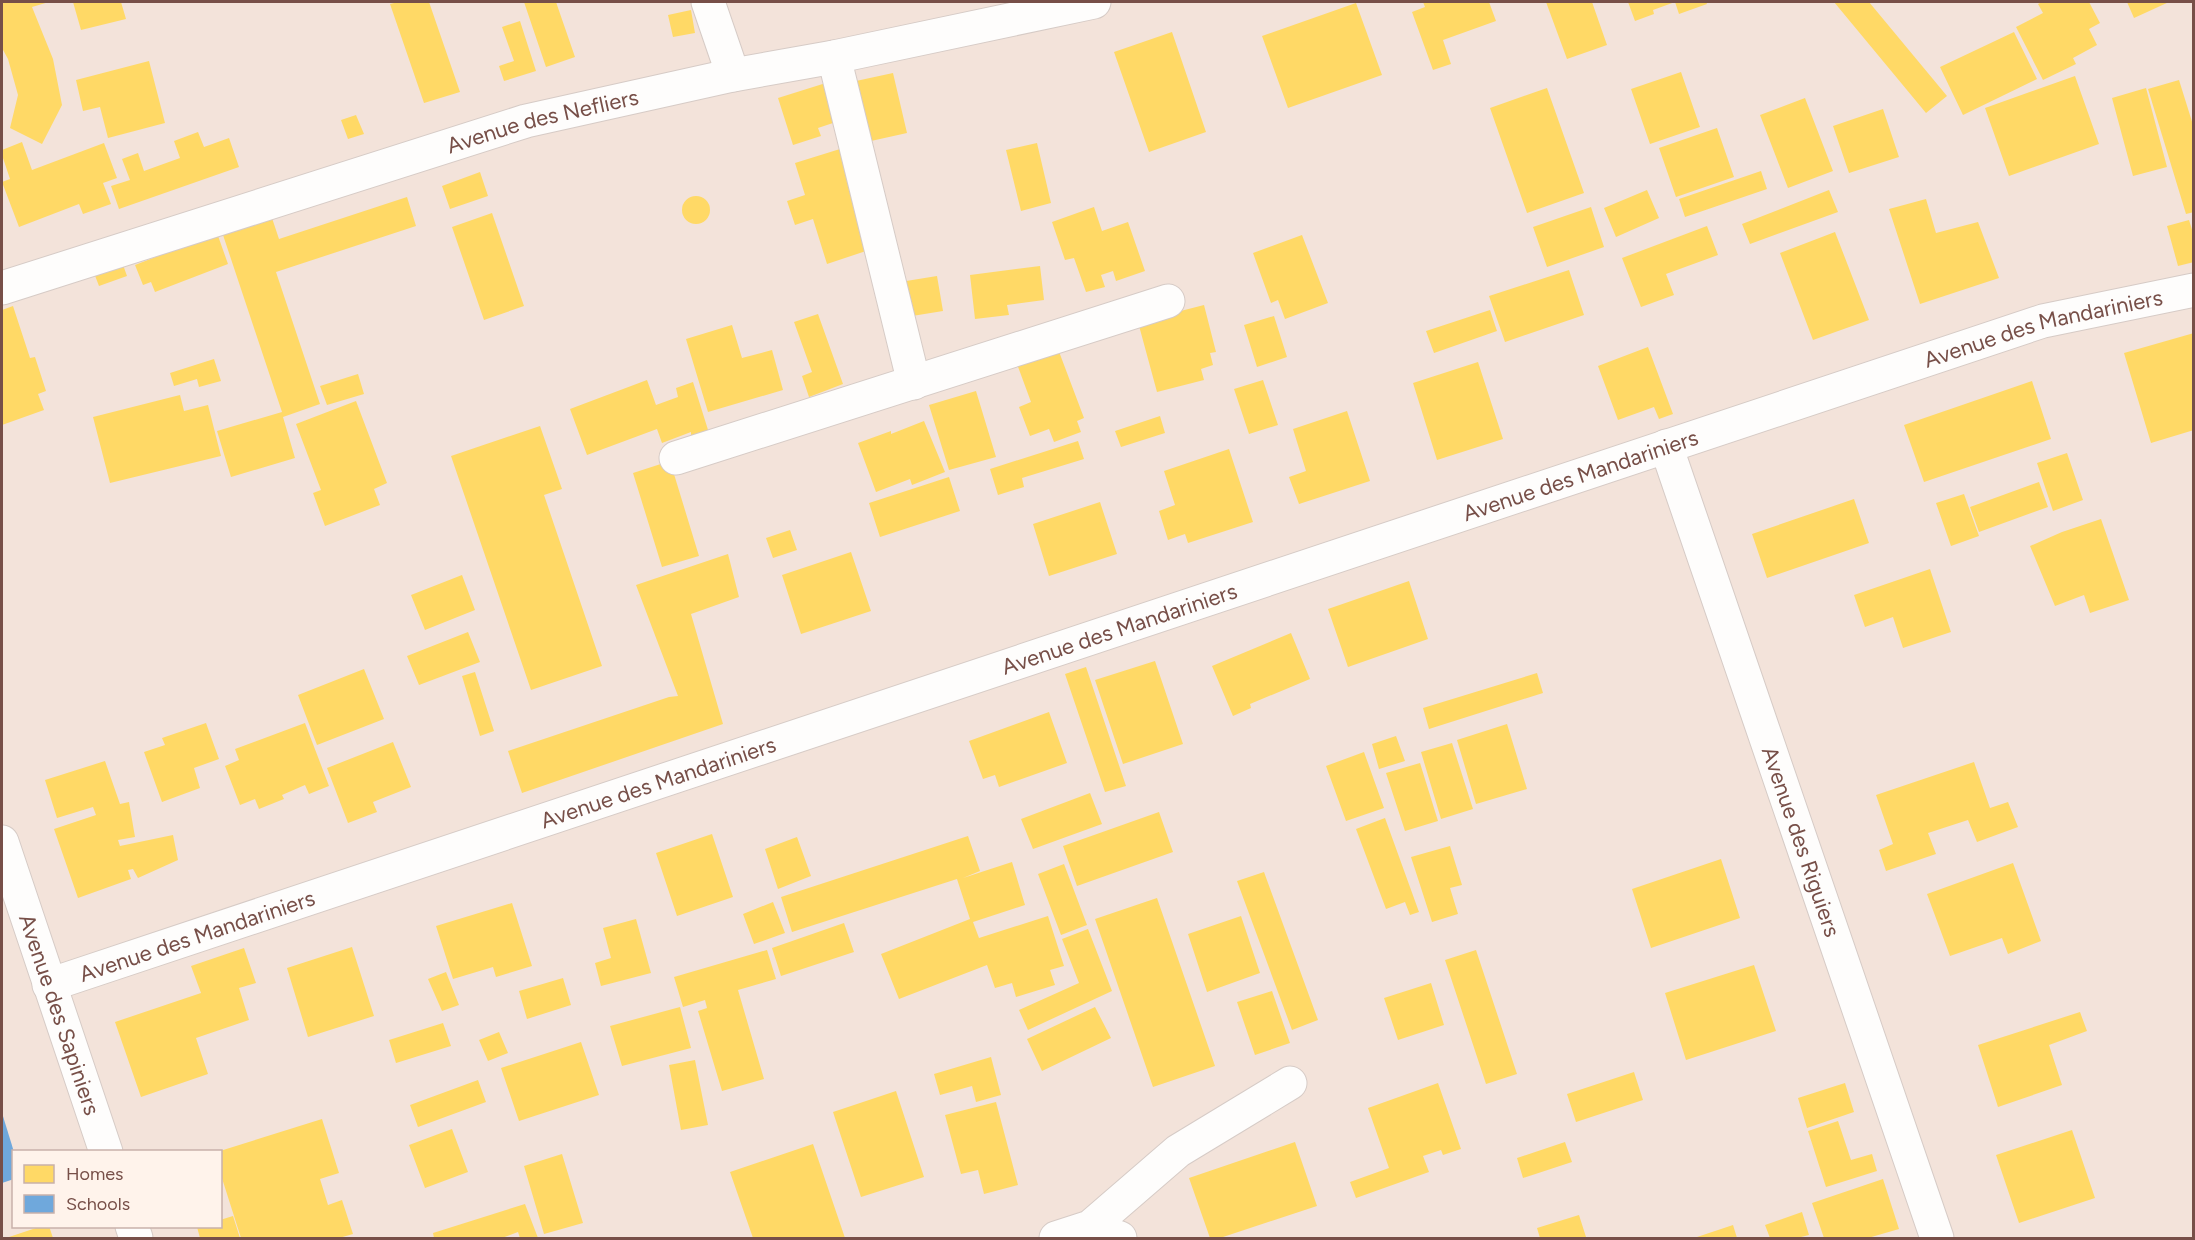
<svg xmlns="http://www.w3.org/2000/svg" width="2195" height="1240" font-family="Figtree,sans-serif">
  <rect width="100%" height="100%" fill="#f7efea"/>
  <!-- residential -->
  <path fill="#f3e3da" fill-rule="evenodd" d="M2,2H2193V1238H2ZM14,1152H220V1226H14Z"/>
  <!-- homes -->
  <path fill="#ffd966" d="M2,2H49L32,7L53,59L62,105L42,144L10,128L18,95L8,59L2,48Z
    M73,2H121L126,19L81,30Z
    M398,2H429L460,92L424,103L390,4Z
    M524,2H556L575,57L546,67Z
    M1423,2H1489L1496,21L1443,40L1451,64L1433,70L1412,12L1425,7Z
    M1546,2H1592L1607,45L1567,59Z
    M1628,2H1675L1653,10L1654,14L1635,21Z
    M1675,2H1706L1707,4L1679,14Z
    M1834,2H1869L1947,96L1926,113Z
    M2042,2H2089L2100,23L2089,29L2097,45L2073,58L2076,64L2043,80L2016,27L2043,13L2038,4Z
    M2127,2H2169L2134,18Z
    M1356,3L1382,75L1288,108L1262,36Z
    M691,10L695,33L673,37L668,15Z
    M520,21L536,71L504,81L499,66L514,61L502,27Z
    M1172,32L1206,132L1149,152L1114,52Z
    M2014,32L2037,79L1963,115L1940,67Z
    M149,61L165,123L108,138L100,107L83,111L76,80Z
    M1681,72L1700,127L1650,144L1631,89Z
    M893,73L907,133L871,141L856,81Z
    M2075,76L2099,144L2009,176L1985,108Z
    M2179,80L2194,128V212L2186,214L2148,89Z
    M829,82L842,120L818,128L821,136L793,145L778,98Z
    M1547,88L1584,193L1527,213L1490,108Z
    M2146,88L2167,167L2133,176L2112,98Z
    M1805,98L1833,171L1788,188L1760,115Z
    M1883,109L1899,157L1849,173L1833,126Z
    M356,115L364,134L348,139L341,120Z
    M1717,128L1734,177L1676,197L1659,148Z
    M198,132L204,147L229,138L239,167L119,209L111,186L130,180L122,159L138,153L144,171L180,158L174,141Z
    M22,142L32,170L104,143L117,178L103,183L111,204L83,214L79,204L19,227L2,182L10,179L2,155V150Z
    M1037,143L1051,203L1021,211L1006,150Z
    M840,149L872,249L827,264L813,219L795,225L787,201L805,195L795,163Z
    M1761,171L1767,189L1685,217L1679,199Z
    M480,172L488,196L450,209L442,186Z
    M1647,190L1659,218L1616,237L1604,208Z
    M1829,190L1838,212L1750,244L1742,224Z
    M682 210a14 14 0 1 1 28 0a14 14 0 1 1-28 0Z
    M407,197L416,226L276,272L320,404L283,417L295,458L231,477L217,431L282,412L222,232L271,215L279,239Z
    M1926,199L1936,233L1978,222L1999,278L1920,304L1889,209Z
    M1094,207L1102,231L1128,222L1145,271L1116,281L1113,271L1101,275L1105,287L1086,292L1074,258L1065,260L1052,222Z
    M1591,207L1604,247L1547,267L1533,227Z
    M492,213L524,306L484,320L452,227Z
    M2189,220L2194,236V262L2178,266L2167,226Z
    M1707,226L1718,255L1666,274L1674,295L1641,307L1622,258Z
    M1835,232L1869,320L1813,340L1780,253Z
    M217,233L228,264L155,292L151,282L143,285L135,265Z
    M1302,235L1328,303L1285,319L1278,300L1271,303L1253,253Z
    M122,262L127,276L99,286L94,273Z
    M1040,266L1044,300L1007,305L1009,315L975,319L970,275Z
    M1569,270L1584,315L1505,342L1489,296Z
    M937,276L943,311L906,317L900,282Z
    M1204,305L1216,352L1210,353L1213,365L1201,369L1204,380L1157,392L1138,322Z
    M13,306L30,358L35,357L46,391L38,394L44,410L2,425V310Z
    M1490,310L1497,331L1434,353L1426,331Z
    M818,314L843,384L809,397L802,376L812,372L794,322Z
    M1274,316L1287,357L1257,367L1244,325Z
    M732,325L742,358L772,350L783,390L708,412L686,339Z
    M2194,333V430L2151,443L2124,353Z
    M1648,347L1673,414L1659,419L1654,407L1618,420L1598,366Z
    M1058,349L1084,418L1077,421L1081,432L1054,442L1049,429L1030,436L1019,407L1031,402L1017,364Z
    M214,359L221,381L199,387L197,379L174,386L170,373Z
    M1478,362L1503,439L1437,460L1413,383Z
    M358,374L364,394L327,405L320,386Z
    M647,380L656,405L678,397L676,388L693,382L709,433L691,438V432L662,443L657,429L587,455L570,409Z
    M1263,380L1278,425L1249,434L1234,389Z
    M2032,381L2051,439L1924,482L1904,425Z
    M976,391L996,457L949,470L929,405Z
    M180,395L184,411L208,405L221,456L110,483L93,417Z
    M356,401L387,483L374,489L380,505L325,526L313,493L321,490L296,424Z
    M1347,411L1370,481L1299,504L1289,477L1306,471L1293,429Z
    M1160,416L1165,433L1121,447L1115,431Z
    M924,421L945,472L912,485L910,479L876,492L858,443L891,431V434Z
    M540,426L562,489L544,495L602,666L531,690L451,456Z
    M1078,441L1084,459L1022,478L1024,487L998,495L990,469Z
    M1229,449L1253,522L1188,543L1185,534L1168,540L1159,511L1175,505L1164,471Z
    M2067,453L2083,500L2053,511L2037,463Z
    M670,461L699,556L662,567L633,473Z
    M949,477L960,511L880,537L869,503Z
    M2039,482L2048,507L1979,532L1970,507Z
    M1964,494L1979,536L1951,546L1936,503Z
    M1854,499L1869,543L1767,578L1752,534Z
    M1100,502L1117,554L1049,576L1033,524Z
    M2101,519L2129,600L2090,613L2084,595L2055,606L2030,546L2062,532Z
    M790,530L797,550L773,558L766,538Z
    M851,552L871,611L801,634L782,575Z
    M728,554L739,597L691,614L723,724L522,793L508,751L669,697L678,696L636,585Z
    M1930,569L1951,632L1903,648L1893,617L1865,627L1854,595Z
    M462,575L475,610L425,630L411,595Z
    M1409,581L1428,639L1348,667L1328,609Z
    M468,632L480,662L419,685L407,656Z
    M1291,633L1310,679L1250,704L1251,708L1233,716L1212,666Z
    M1155,661L1183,744L1123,764L1095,680Z
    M1086,667L1126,786L1105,792L1065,674Z
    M364,669L384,719L317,745L298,695Z
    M475,672L494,731L480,736L462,676Z
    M1537,673L1543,693L1429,729L1423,708Z
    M1049,712L1067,763L999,787L995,775L983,779L969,741Z
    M206,723L219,759L194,768L200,788L162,802L144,752L165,745L162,738Z
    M305,723L329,786L309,794L305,785L282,795L284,799L259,809L255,799L240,805L225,766L239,760L235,749Z
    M1507,724L1527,789L1476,804L1457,740Z
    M1396,736L1405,761L1379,769L1372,744Z
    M393,742L411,787L373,802L377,812L348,823L327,768Z
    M1452,743L1473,809L1441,819L1421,752Z
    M1364,752L1384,808L1346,821L1326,766Z
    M105,761L120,804L129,802L135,837L118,840L120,846L173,835L178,860L138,878L133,869L128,870L131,879L78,898L54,829L96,815L93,807L57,818L45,780Z
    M1974,762L1990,808L2008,802L2018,827L1977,842L1968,820L1928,833L1936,854L1886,871L1879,850L1893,844L1876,795Z
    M1420,763L1438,821L1405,831L1386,773Z
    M1090,793L1102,824L1033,849L1021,819Z
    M1159,812L1173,852L1077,886L1063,846Z
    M1385,818L1419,912L1410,915L1405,902L1386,909L1356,829Z
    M712,834L733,897L677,916L656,853Z
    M968,836L980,871L963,878L1012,862L1025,905L973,922L979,938L1048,916L1064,966L1050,970L1055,985L1016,997L1012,983L995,988L987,965L899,999L881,954L970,919L957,879L792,932L781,897Z
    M797,837L811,876L778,889L765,849Z
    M1450,846L1462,885L1450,888L1458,914L1432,922L1411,857Z
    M1721,859L1740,918L1651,948L1632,889Z
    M2013,863L2041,941L2008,954L2002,938L1950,956L1927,894Z
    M1064,864L1087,925L1061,935L1038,874Z
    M1264,872L1318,1020L1292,1030L1237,881Z
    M1157,898L1215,1066L1153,1087L1095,919Z
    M773,902L785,933L754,944L743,914Z
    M512,903L532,966L496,977L493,967L453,979L436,926Z
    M1241,916L1260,973L1207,992L1188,934Z
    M636,919L651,973L601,986L595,963L611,958L603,928Z
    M844,923L854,952L781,976L772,948Z
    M1088,929L1112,991L1028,1030L1019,1010L1079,983L1062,939Z
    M352,947L374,1016L308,1037L287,968Z
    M244,948L256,983L239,988L249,1020L196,1038L208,1074L141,1097L115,1022L201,993L191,966Z
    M767,950L776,979L738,990L764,1079L722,1091L698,1011L707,1008L705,1000L683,1007L674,977Z
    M1476,950L1517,1074L1486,1084L1445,960Z
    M1754,965L1776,1031L1686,1060L1665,993Z
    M446,972L459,1005L442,1011L428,979Z
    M563,978L571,1005L527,1019L519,991Z
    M1431,983L1444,1025L1398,1040L1384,998Z
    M1272,991L1290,1043L1255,1055L1237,1002Z
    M680,1007L691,1048L622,1066L610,1026Z
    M1095,1007L1111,1038L1042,1071L1027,1039Z
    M2080,1012L2087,1031L2049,1045L2062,1085L1998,1107L1978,1045Z
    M443,1023L451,1046L396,1063L389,1040Z
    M499,1032L508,1053L488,1061L479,1040Z
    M581,1042L599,1095L519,1121L501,1068Z
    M991,1057L1001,1095L976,1102L972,1086L940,1095L934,1074Z
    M695,1060L708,1125L681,1130L669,1065Z
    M1634,1072L1643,1100L1576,1122L1567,1094Z
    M478,1080L486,1102L418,1127L410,1105Z
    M1438,1083L1461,1149L1443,1155L1441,1150L1423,1156L1429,1172L1356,1198L1350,1182L1389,1168L1368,1108Z
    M1845,1083L1854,1112L1807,1128L1798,1098Z
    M896,1091L924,1177L861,1197L833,1112Z
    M996,1102L1018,1185L984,1194L978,1170L961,1174L945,1115Z
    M322,1119L339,1173L320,1179L328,1205L342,1200L353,1234L339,1238H241L220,1172V1151Z
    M1838,1121L1851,1160L1872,1154L1877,1171L1826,1187L1808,1131Z
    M452,1129L468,1172L425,1188L409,1145Z
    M2072,1130L2095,1198L2019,1223L1996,1155Z
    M1295,1142L1317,1206L1220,1238H1210L1189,1178Z
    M1565,1142L1572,1162L1523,1178L1517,1158Z
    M813,1144L845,1238H753L730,1172Z
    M562,1154L583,1223L544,1234L524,1166Z
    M1883,1179L1899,1229L1868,1238H1824L1812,1203Z
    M525,1204L538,1238H520L518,1232L502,1238H434L433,1233Z
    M1802,1212L1809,1235L1797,1238H1770L1765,1225Z
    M1579,1215L1586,1237L1540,1238L1537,1228Z
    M233,1216L240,1238H200L197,1227L220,1226V1220Z
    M1733,1225L1737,1238H1694Z
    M42,1226H49L53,1238H6Z"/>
  <!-- schools -->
  <path fill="#6fa8dc" d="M2,1113L14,1152V1179L2,1183Z"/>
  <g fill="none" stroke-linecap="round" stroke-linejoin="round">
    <!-- minor casing -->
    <g stroke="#d6cbc6" stroke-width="35">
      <g id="minor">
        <path d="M708,2L733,75"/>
        <path d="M834,57L914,383"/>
        <path id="s1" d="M2,288L526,121L733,75L834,57L1094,2"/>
        <path id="s2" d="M1666,446L1937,1238"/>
        <path d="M676,458L1168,301"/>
        <path id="s3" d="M2,842L106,1152"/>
        <path id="s4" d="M49,985L2043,321L2194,290"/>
        <path d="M132,1226L136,1238"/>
        <path d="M1090,1227L1120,1238"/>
        <path d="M1056,1238L1090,1227L1178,1151L1290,1083"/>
      </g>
    </g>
    <!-- minor -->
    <use href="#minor" stroke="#fefdfc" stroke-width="33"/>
  </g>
  <g text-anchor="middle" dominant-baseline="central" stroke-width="6" stroke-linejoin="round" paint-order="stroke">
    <!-- street labels -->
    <g font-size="22" fill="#774f48" stroke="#fff3eb">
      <text stroke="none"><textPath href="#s1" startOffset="566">Avenue des Nefliers</textPath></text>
      <text stroke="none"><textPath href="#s4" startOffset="2100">Avenue des Mandariniers</textPath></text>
      <text stroke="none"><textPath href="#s4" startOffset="1614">Avenue des Mandariniers</textPath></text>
      <text stroke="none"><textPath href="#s4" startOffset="1128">Avenue des Mandariniers</textPath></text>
      <text stroke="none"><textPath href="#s4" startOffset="642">Avenue des Mandariniers</textPath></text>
      <text stroke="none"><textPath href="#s2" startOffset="418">Avenue des Riguiers</textPath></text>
      <text stroke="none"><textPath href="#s4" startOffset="156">Avenue des Mandariniers</textPath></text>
      <text stroke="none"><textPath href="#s3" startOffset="182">Avenue des Sapiniers</textPath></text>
    </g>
  </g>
  <!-- border -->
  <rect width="2195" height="1240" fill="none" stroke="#774f48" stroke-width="6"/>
  <!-- legend -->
  <rect x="12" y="1150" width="210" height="78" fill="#fff3eb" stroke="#c9b1aa" stroke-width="1.5"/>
  <rect x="24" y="1165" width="30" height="18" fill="#ffd966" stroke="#c9b1aa" stroke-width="1.5"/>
  <text x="66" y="1180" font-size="18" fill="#774f48">Homes</text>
  <rect x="24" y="1195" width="30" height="18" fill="#6fa8dc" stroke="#c9b1aa" stroke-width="1.5"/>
  <text x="66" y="1210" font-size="18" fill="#774f48">Schools</text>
</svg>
